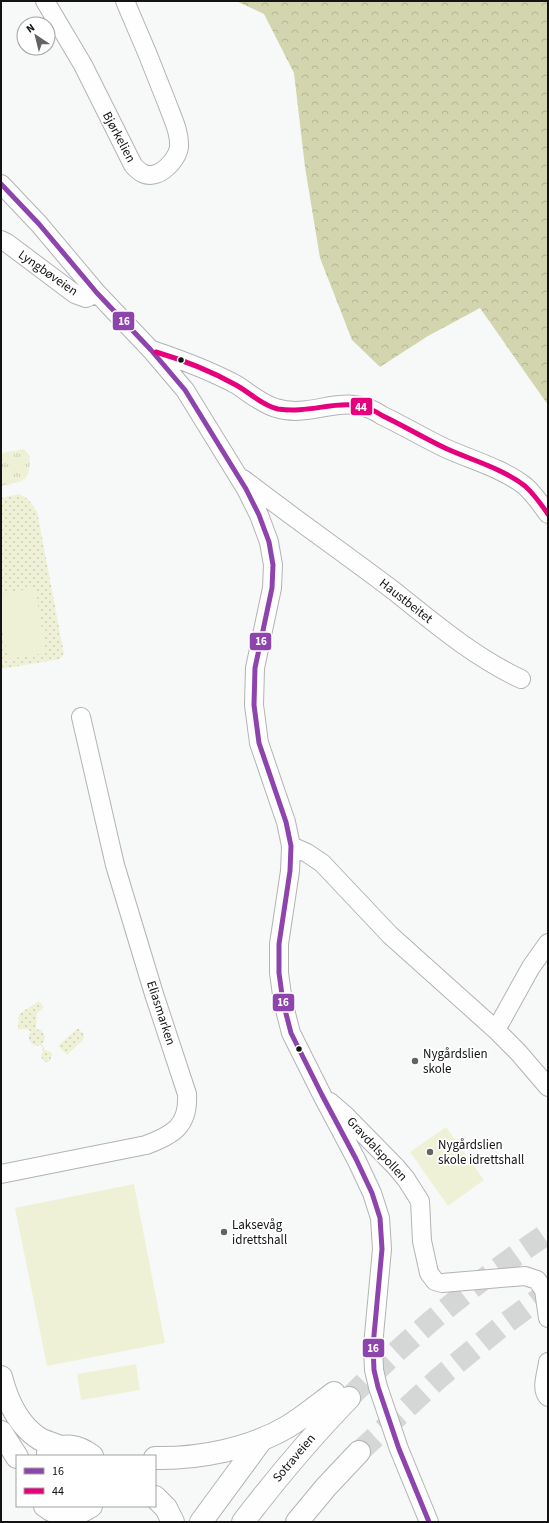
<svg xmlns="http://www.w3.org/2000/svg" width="549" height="1523" font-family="'Source Sans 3',sans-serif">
  <defs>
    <pattern id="grass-tufts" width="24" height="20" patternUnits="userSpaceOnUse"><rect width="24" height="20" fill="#eff1d7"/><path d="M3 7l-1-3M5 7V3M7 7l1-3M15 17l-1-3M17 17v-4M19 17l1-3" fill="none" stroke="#ccceb8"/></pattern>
    <pattern id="forest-crowns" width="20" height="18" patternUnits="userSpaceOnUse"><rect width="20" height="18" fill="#d3d5ae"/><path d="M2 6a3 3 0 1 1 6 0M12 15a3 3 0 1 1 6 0" fill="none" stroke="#b4b695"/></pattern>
    <pattern id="park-dots" width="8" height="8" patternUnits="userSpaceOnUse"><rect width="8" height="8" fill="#eff1d7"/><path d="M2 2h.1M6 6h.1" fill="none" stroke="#ccceb8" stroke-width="1.8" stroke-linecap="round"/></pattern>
  </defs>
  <rect width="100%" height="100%" fill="#f7f9f8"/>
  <!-- grass -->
  <path fill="url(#grass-tufts)" d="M24,449L30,456C30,482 25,481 1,486V453Z"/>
  <!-- forest -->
  <path fill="url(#forest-crowns)" d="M236,1H548V405L480,308L428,336L380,367L352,340L320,258L305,167L294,73L264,14Z"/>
  <!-- park -->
  <path fill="url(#park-dots)" d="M19,494L28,499L37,511L64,654L60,659L1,669V498Z
    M39,1001L44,1007L37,1013L36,1029L41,1030L45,1036L44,1042L42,1043L45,1050L51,1052L52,1054L50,1061L45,1062L42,1059L41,1055L43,1051L40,1044L38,1046L33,1045L29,1040V1034L31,1032L28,1029H18L19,1014Z
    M78,1028L84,1035L83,1040L67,1055L58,1046Z"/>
  <!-- garden -->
  <path fill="#eff1d7" d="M35,588L46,653L8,659L1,621V594Z
    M446,1127L484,1180L448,1206L410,1152Z
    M134,1184L165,1343L47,1366L15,1208Z
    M136,1364L140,1390L81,1400L77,1374Z"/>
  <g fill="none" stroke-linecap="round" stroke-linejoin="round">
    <!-- highway-tunnel -->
    <path stroke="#d5d6d6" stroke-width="22" stroke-dasharray="22 11" stroke-linecap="butt" d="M349,1398C367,1380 385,1362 404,1345C449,1304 498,1267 548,1233
      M359,1452L439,1378L502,1326L548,1292"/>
    <!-- minor casing -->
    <g stroke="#b2b3b2" stroke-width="20">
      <path id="minor" d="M45,1L83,65L133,165C140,173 146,177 156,174C166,171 178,157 179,147C180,132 172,117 167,103C154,69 140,35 125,1
        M1,184L39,224L97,293L151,350L185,390L246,489L259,515L269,542L273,565L272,588L255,668L254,705L259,743L286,822L291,846L290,871L279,944V973L283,1002L291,1033L322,1095L356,1159L372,1193L380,1218L382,1249L373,1346L374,1370L378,1387L399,1449L429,1522
        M1,240L7,243L75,294L86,298L97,293
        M152,350C179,359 211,371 237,385C249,393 262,404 276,408C314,420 344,389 383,416C404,426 424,438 445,448C471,460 502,468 525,486C534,494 541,504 548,514
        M243,479C292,517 344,553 394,591C434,623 474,657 521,679
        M291,846L307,853L322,863L390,935L496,1030L518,1052L548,1087
        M496,1030L531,967L548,943
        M330,1102L345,1115L396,1167L406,1179L420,1201L422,1241L429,1273L435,1281L442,1283L525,1276L537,1280L544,1290L548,1318
        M1,1174L146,1145C173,1135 189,1126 187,1094L154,994L115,865L81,717
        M548,1362C547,1373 540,1389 548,1397"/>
    </g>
    <!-- major casing -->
    <g stroke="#b2b3b2" stroke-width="24">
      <path id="major" d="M1,1377C7,1400 19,1426 40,1439C46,1442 54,1444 60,1447
        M1,1432L17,1457
        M48,1453C63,1442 79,1446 92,1456
        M45,1506C60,1518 76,1516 91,1506"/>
    </g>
    <!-- highway casing -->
    <g stroke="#b2b3b2" stroke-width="24">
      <path id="highway" d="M155,1458C198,1459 250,1449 287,1427C304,1417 319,1404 334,1393
        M155,1497L166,1508L173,1522
        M201,1522L262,1439
        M243,1522C276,1479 311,1437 349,1398
        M297,1522L326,1487L359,1452"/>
    </g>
    <!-- minor -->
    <use href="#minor" stroke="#fefefe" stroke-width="18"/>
    <!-- major -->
    <use href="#major" stroke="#fefefe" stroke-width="22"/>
    <!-- highway -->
    <use href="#highway" stroke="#fefefe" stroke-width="22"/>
    <!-- bus-1 casing -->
    <g stroke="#fff" stroke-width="8">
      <path id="bus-1" d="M1,184L39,224L97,293L151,350L185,390L246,489L259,515L269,542L273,565L272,588L255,668L254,705L259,743L286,822L291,846L290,871L279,944V973L283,1002L291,1033L322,1095L356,1159L372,1193L380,1218L382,1249L373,1346L374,1370L378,1387L399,1449L429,1522"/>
    </g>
    <!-- bus-2 casing -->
    <g stroke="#fff" stroke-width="8">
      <path id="bus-2" d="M156,352C183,360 211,371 236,385C249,392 263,406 278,409C316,415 348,392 383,416C404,426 424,438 445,448C471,460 502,468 525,486C534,494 541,504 548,514"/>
    </g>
    <!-- bus-1 -->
    <use href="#bus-1" stroke="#8e44ad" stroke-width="5"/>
    <!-- bus-2 -->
    <use href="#bus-2" stroke="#e5007d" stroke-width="5"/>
  </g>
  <!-- markers -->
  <g fill="#121312" stroke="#fff" stroke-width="1.5">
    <circle cx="181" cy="360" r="3.5"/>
    <circle cx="299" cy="1049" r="3.5"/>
  </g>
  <g fill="#626462" stroke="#fff" stroke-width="1.5">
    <circle cx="415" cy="1061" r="4"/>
    <circle cx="430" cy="1152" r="4"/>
    <circle cx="224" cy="1232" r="4"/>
  </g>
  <g text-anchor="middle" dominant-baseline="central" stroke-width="3.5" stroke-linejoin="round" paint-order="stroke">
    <!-- street labels -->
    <g font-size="13" fill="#121312" stroke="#fff">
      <text transform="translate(119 137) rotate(62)">Bjørkelien</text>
      <text transform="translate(48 273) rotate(35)">Lyngbøveien</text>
      <text transform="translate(406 601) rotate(38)">Haustbeitet</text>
      <text transform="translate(161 1013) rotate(72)">Eliasmarken</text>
      <text transform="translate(377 1149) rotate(47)">Gravdalspollen</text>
      <text transform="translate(294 1458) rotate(-50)">Sotraveien</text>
    </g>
    <!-- poi labels -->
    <g font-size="13" fill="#121312" stroke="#fff" text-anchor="start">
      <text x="423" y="1054">Nygårdslien<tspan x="423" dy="15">skole</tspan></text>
      <text x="438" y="1145">Nygårdslien<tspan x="438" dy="15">skole idrettshall</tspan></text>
      <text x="232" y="1225">Laksevåg<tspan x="232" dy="15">idrettshall</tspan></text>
    </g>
  </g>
  <g stroke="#fff" stroke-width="1.5">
    <rect x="112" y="311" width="23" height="20" rx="4" fill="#8e44ad"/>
    <rect x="350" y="397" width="23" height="19" rx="4" fill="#e5007d"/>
    <rect x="249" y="632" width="23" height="19" rx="4" fill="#8e44ad"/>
    <rect x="272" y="993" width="23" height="19" rx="4" fill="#8e44ad"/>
    <rect x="362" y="1338" width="23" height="20" rx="4" fill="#8e44ad"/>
  </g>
  <g font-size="11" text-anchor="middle" font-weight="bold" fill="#fff">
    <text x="124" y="325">16</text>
    <text x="361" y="411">44</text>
    <text x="261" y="645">16</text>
    <text x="283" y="1006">16</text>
    <text x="373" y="1352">16</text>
  </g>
  <!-- border -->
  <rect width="549" height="1523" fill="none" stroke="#121312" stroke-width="4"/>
  <!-- legend -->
  <rect x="16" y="1455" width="140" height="52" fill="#ffffff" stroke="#a0a1a0"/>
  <rect x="24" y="1468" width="20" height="6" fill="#8e44ad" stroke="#a0a1a0"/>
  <text x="52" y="1475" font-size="12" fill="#121312">16</text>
  <rect x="24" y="1488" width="20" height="6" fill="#e5007d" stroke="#a0a1a0"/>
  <text x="52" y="1495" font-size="12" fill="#121312">44</text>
  <!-- north arrow -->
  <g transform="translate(36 36) rotate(325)"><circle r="19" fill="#ffffff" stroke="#a0a1a0"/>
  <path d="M0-3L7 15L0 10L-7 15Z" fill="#626462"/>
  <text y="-6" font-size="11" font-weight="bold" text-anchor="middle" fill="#121312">N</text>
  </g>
</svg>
